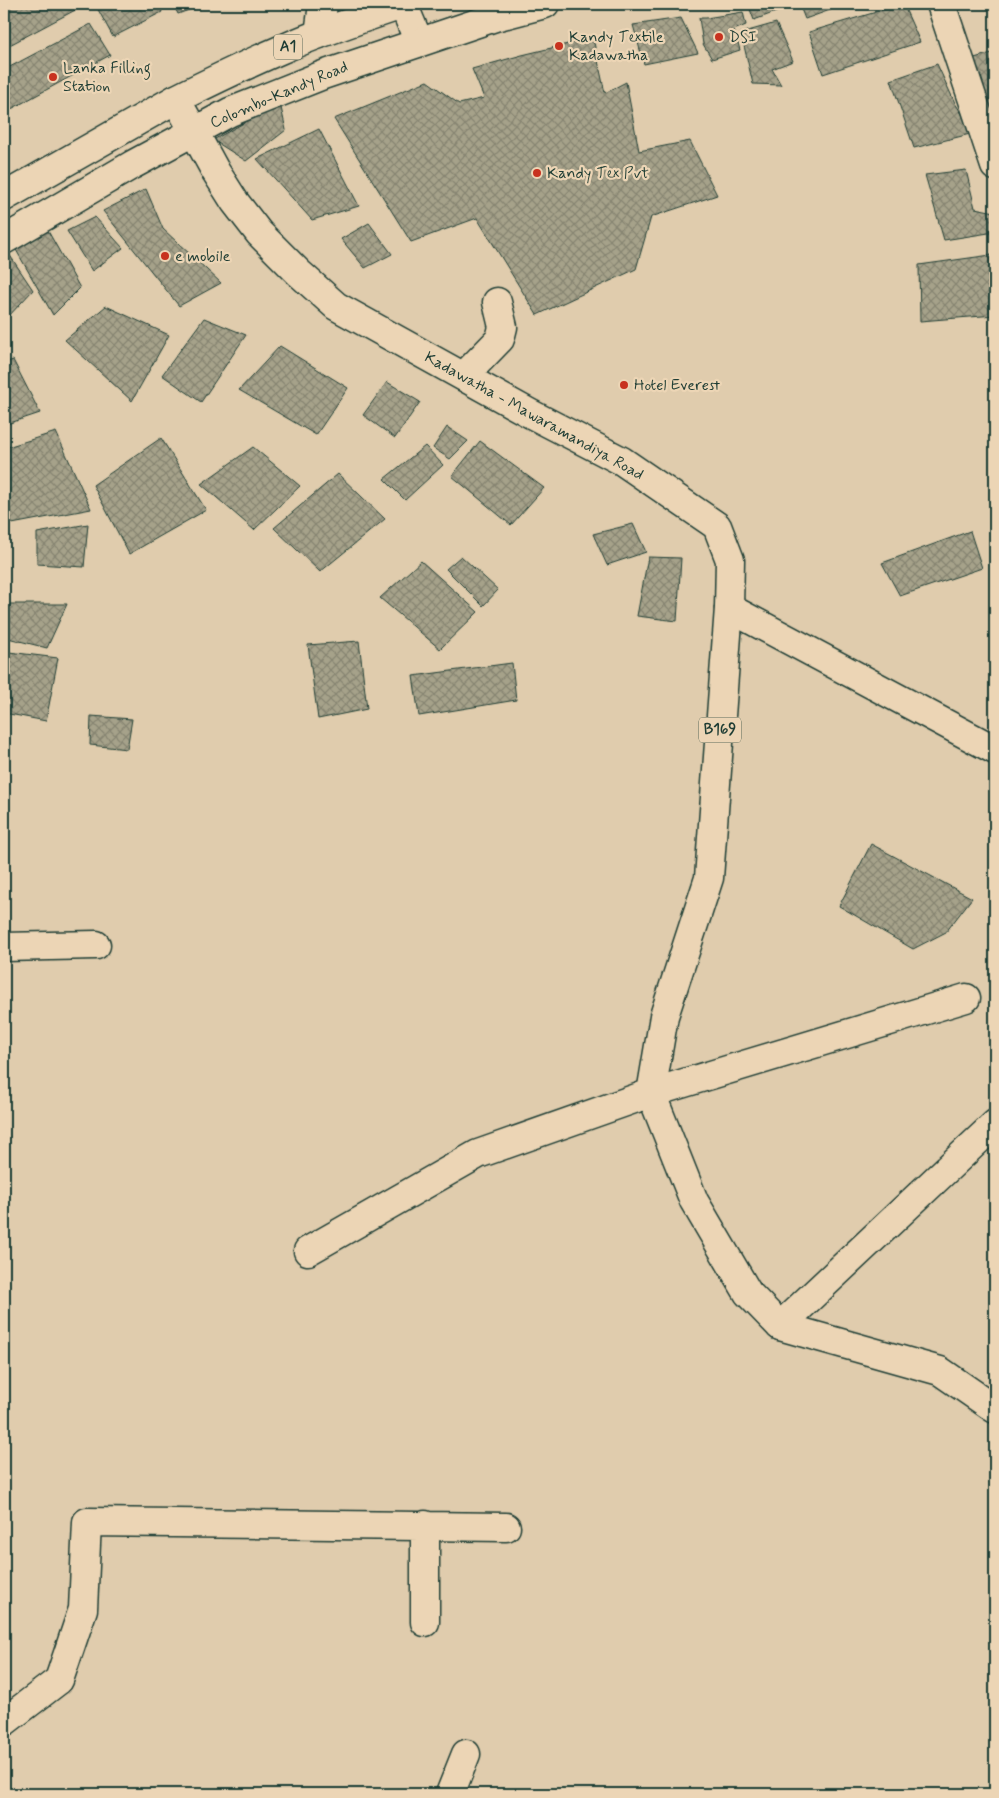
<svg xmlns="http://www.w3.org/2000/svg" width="999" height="1798" font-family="Mynerve,sans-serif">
  <defs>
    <pattern id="building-cross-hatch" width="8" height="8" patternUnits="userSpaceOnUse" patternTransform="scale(1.25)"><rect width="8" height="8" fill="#a6a28a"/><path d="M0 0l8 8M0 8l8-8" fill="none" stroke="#878572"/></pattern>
  </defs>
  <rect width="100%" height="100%" fill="#e0ccad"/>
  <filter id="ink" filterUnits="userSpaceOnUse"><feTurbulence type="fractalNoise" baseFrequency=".02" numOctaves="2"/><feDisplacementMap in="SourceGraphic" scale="10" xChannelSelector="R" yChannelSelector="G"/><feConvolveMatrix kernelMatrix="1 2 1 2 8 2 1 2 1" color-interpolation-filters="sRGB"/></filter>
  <g filter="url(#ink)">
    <!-- building -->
    <path fill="url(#building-cross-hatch)" stroke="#1f3d34" d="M4,4H77L79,8L4,48Z
      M95,4H159L162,12L113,37Z
      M173,4H205L178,14Z
      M748,4H782L784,9L754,20Z
      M799,4H847L805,19Z
      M903,4L920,42L823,74L809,32Z
      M743,12L746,25L734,30L740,50L712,59L703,44L699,18H706Z
      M681,18L698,53L644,64L633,25Z
      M776,23L793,61L772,69L781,85L753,84L741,33Z
      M91,24L110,55L4,113V70Z
      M593,38L605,93L626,82L639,151L690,141L717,195L651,217L636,269L537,315L477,218L411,242L334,119L427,81L459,104L484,98L472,69L522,55Z
      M995,52V141L964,61Z
      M937,64L955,103L974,133L914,148L891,80Z
      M280,103L286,130L246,161L213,140Z
      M319,129L359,206L312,220L257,159Z
      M966,170L975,208L995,212V232L944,240L925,175Z
      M146,189L163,229L221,283L179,306L103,211Z
      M95,217L123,248L92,271L67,231Z
      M369,223L392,254L365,268L341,239Z
      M48,231L80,288L53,315L15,248Z
      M9,254L33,290L8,317L4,315V257Z
      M991,255L995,315L920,321L919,265Z
      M106,306L169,335L132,401L65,340Z
      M204,318L246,335L201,402L162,375Z
      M280,346L348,388L316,435L239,390Z
      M13,360L40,413L4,425V363Z
      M387,382L420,402L395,438L363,415Z
      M447,427L468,441L450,459L433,448Z
      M56,432L91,509L12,524L4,498V448Z
      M161,438L206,510L129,554L93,485Z
      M480,441L544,488L511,525L452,476Z
      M425,446L443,465L405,500L384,479Z
      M253,447L300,486L254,530L201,484Z
      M338,474L385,519L320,572L274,528Z
      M88,524L84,567L37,564V533Z
      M633,524L646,552L607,565L593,534Z
      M970,531L982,568L900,596L882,563Z
      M461,556L498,590L483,606L446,569Z
      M648,557L681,558L677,621L637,616Z
      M421,561L478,612L440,649L380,598Z
      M4,604H67L47,648L4,637Z
      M359,641L367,709L318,719L308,645Z
      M9,652L58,658L46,721L4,713V683Z
      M512,663L516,700L419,716L413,676Z
      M91,716L132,719L127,749L90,745Z
      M871,844L972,898L946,932L913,949L839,906Z"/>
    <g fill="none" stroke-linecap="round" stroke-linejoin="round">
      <!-- minor casing -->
      <g stroke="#1f3d34" stroke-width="31">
        <path id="minor" d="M941,4L995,166
          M464,376L500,339L503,327L497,302
          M729,608L995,750
          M4,947L96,945
          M308,1251L478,1154L651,1093L966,998
          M780,1326L995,1124
          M425,1622V1525
          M4,1722L59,1680L83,1609L87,1522L506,1527
          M450,1794L466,1754"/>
      </g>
      <!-- major casing -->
      <g stroke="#1f3d34" stroke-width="31">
        <path id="major" d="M403,4L419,42
          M319,34L323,4
          M176,99L216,172L235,202L259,233L299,273L336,306L531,414L622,461L717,526L730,560L729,608L709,878L664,1016L651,1093L694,1201L748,1293L780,1326L940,1371L995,1409"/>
      </g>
      <!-- highway casing -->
      <g stroke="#1f3d34" stroke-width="31">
        <path id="highway" d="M4,197L176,99C210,82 245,65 280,50C320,32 363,18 405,4
          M4,240L132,165L230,112L323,75L495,17L545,4"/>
      </g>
      <!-- minor -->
      <use href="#minor" stroke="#ecd5b5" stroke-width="28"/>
      <!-- major -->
      <use href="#major" stroke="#ecd5b5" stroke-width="28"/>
      <!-- highway -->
      <use href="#highway" stroke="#ecd5b5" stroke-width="28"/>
    </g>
  </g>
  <!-- markers -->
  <g fill="#c8321e" stroke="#ecd5b5" stroke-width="2">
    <circle cx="719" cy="37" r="5"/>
    <circle cx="559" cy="46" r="5"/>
    <circle cx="53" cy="77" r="5"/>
    <circle cx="537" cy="173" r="5"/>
    <circle cx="165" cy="256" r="5"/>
    <circle cx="624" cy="385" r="5"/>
  </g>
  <g text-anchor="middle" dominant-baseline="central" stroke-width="4.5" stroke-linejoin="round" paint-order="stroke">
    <!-- shield labels -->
    <g fill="#ecd5b5" stroke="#5c6b5b" stroke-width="1">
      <rect x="274" y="34.5" width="28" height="25" rx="4"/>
      <rect x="699" y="717.5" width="42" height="25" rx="4"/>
    </g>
    <g font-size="15" font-weight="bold" fill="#1f3d34">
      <text x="288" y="47">A1</text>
      <text x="720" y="730">B169</text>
    </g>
    <!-- poi labels -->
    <g font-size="16" fill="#1f3d34" stroke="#ecd5b5" text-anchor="start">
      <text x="569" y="37">Kandy Textile<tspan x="569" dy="18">Kadawatha</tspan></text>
      <text x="729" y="37">DSI</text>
      <text x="63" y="68">Lanka Filling<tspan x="63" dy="18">Station</tspan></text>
      <text x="547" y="173">Kandy Tex Pvt</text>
      <text x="175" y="256">e mobile</text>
      <text x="634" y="385">Hotel Everest</text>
    </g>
    <!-- street labels -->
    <g font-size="16" fill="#1f3d34" stroke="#ecd5b5">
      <text transform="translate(279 95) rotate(-23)">Colombo-Kandy Road</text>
      <text transform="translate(534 416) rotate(29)">Kadawatha - Mawaramandiya Road</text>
    </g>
  </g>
  <!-- margin -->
  <rect width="999" height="1798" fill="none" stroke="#ecd5b5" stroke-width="20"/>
  <rect x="10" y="10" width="979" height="1778" fill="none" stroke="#1f3d34" stroke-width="2" filter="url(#ink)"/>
</svg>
